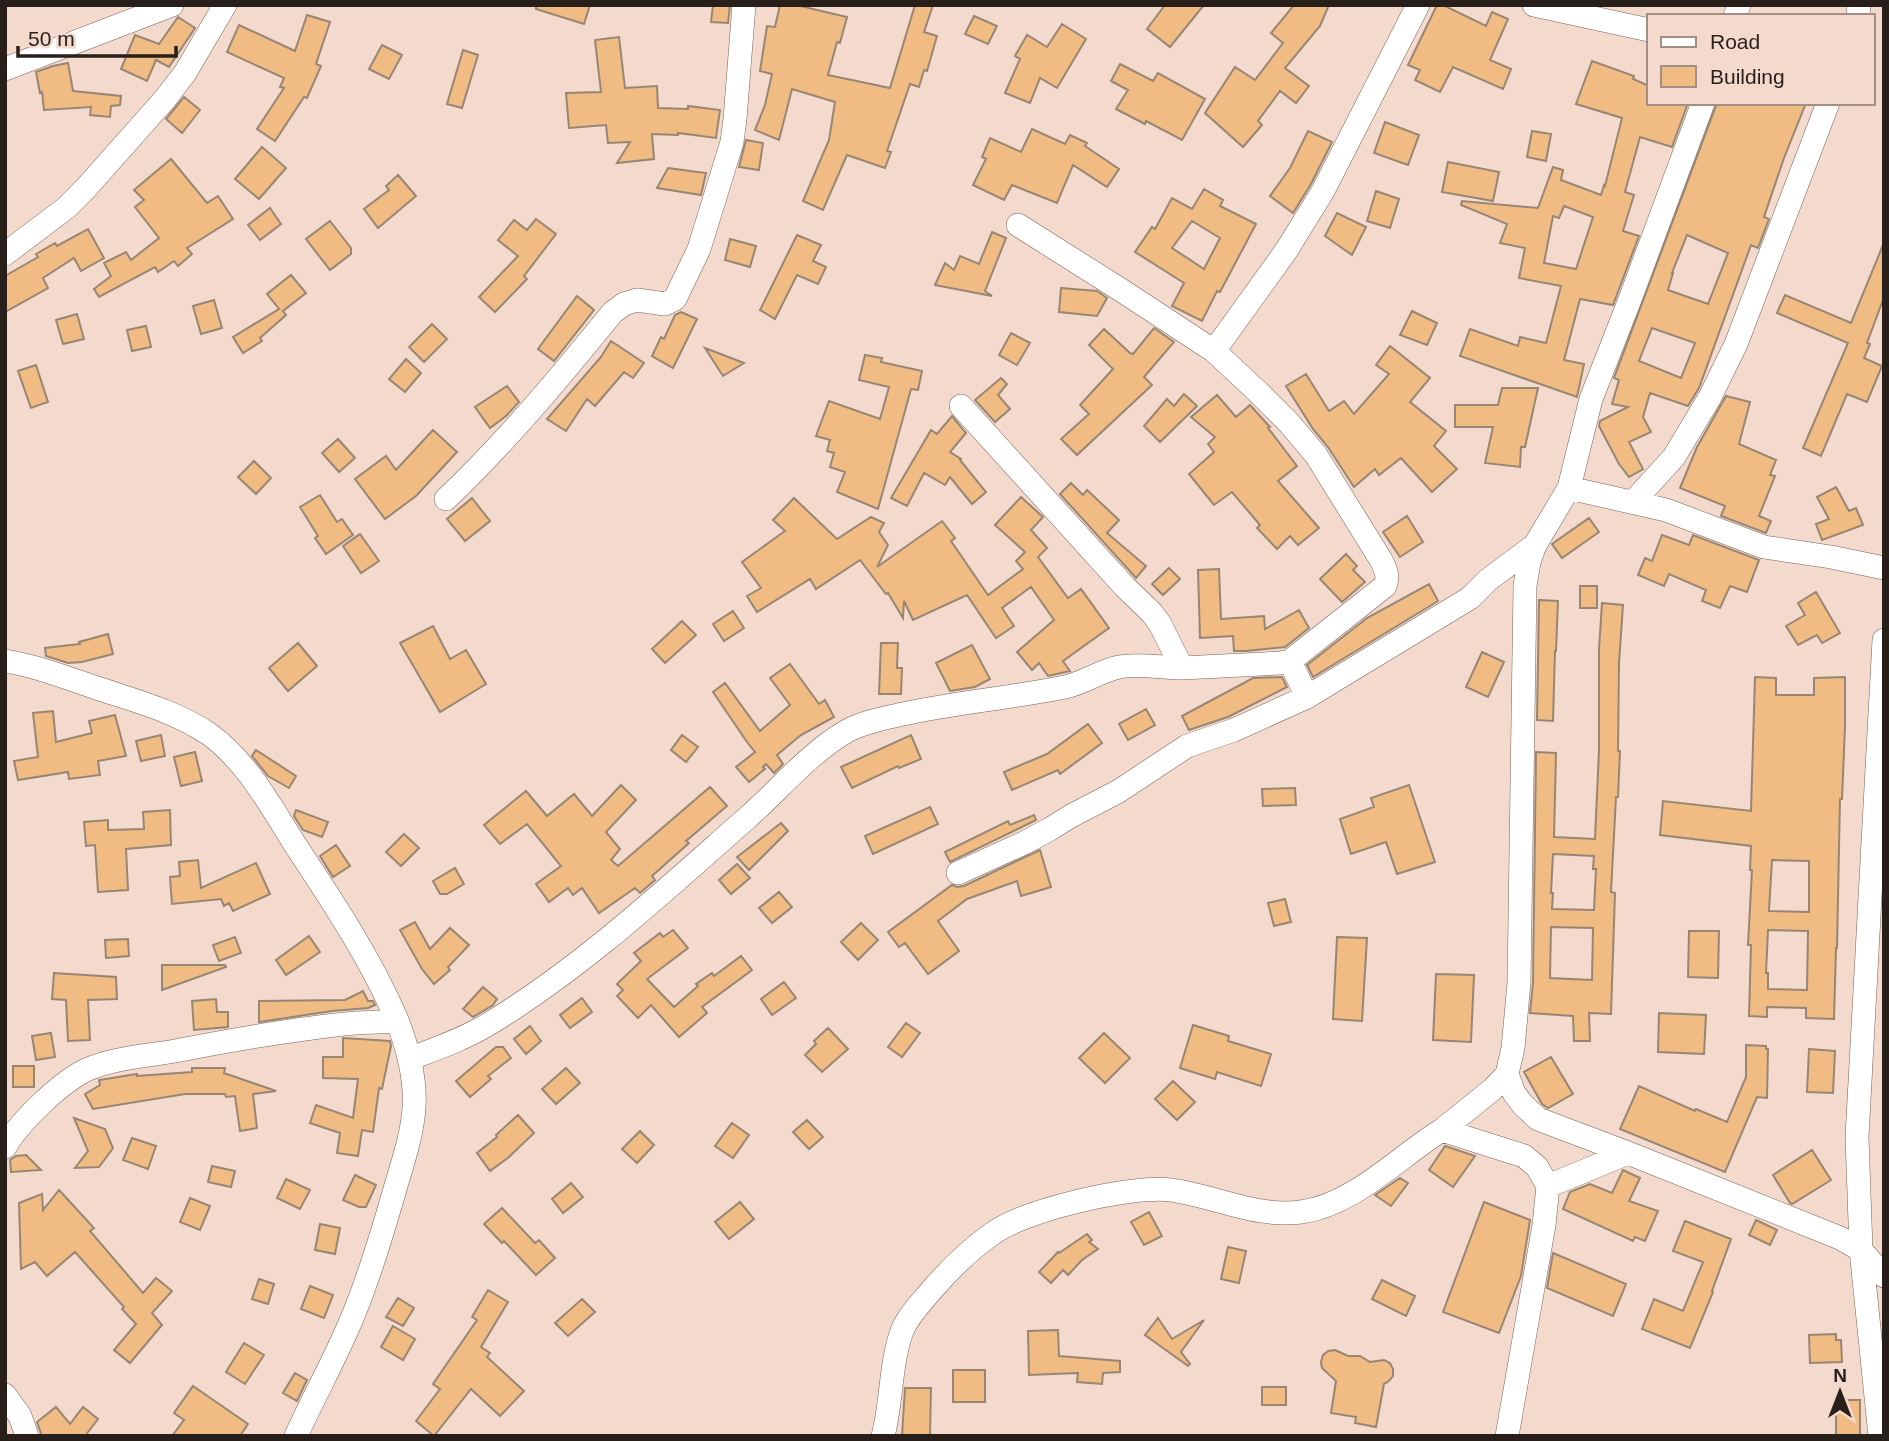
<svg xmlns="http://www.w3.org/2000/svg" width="1889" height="1441" font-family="Helvetica,sans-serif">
  <rect width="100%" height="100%" fill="#f4d9cd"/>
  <!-- building -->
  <path fill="#f0bc83" stroke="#988674" stroke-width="2" fill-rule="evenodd" d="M536,5H590L584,24L536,9Z
    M713,5H730L728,23L711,22Z
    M780,5H796L847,17L840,43L837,42L828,75L890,88L915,5H933L924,32L937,36L927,71L924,70L919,87L910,84L887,151L891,152L885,168L847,155L823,210L803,201L829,140L835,102L792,89L779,140L755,130L765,105L772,74L760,71L767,26L775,27Z
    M1165,5H1204L1170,47L1147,29Z
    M1294,5H1329L1320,26L1285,68L1309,86L1296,103L1280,91L1258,121L1262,125L1243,147L1205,113L1235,67L1255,80L1283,43L1271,33Z
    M1437,5H1443L1486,26L1492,12L1508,19L1490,60L1511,69L1503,89L1453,67L1440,92L1415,80L1420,70L1408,65Z
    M307,15L330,22L316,64L321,66L307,98L304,97L275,141L257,129L284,88L280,87L284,78L227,52L239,25L295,51Z
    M974,16L997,26L988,44L965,34Z
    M178,17L195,28L169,67L156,60L147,81L121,69L135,35L159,44Z
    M1062,24L1086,39L1057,88L1040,78L1030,103L1005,93L1020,59L1015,56L1027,35L1047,47Z
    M619,37L625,88L657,86L658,108L688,109V106L720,110L716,138L678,133V135L652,134L654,159L617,163L630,142L608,143L606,125L569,128L566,93L601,92L595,40Z
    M382,45L402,55L389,79L369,69Z
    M463,50L478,55L462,108L447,104Z
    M1592,61L1634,76L1633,79L1649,86V103H1688L1672,147L1640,137L1625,192L1634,195L1623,231L1639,236L1613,305L1580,299L1564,360L1584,364L1577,397L1460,356L1470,329L1518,346L1520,337L1546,343L1561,286L1519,278L1525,248L1500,243L1507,224L1461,205L1462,201L1538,208L1553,167L1563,170L1561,180L1601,195L1604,185L1605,186L1622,118L1576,104ZM1564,206L1593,217L1576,269L1544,263L1553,216L1559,218Z
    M68,63L73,91L121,96L120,105L111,106L110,117L90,115L91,107L44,110L42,92L40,93L36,72L53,66Z
    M1120,64L1153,81L1158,73L1205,99L1182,140L1146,121L1145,124L1116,109L1128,90L1111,81Z
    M184,97L200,110L182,133L166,119Z
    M1717,103H1806L1784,158L1764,217L1769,219L1758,248L1751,245L1699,388L1688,406L1650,393L1643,417L1651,432L1629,442L1643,469L1629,477L1619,464L1599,426L1600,421L1628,407L1612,404L1619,380L1614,378ZM1687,235L1728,253L1708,304L1668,290L1673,273H1672ZM1652,328L1695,343L1681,378L1639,361Z
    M1385,122L1419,135L1408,165L1374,153Z
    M1032,129L1065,144L1070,135L1087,143L1085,146L1119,169L1107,187L1073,165L1057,203L1012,185L1004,200L973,185L986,159L982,157L990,138L1021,152Z
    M1308,131L1332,142L1311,184L1293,213L1270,196L1290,168Z
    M1532,131L1551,134L1546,161L1527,157Z
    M746,140L763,143L759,170L739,167Z
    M262,147L286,168L259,199L235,179Z
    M171,159L207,203L218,196L233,219L187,248L192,254L178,266L174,261L158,272L155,267L99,297L94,289L111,276L104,263L126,252L131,260L159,238L135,207L144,200L134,190Z
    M1448,162L1499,172L1493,201L1442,192Z
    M668,168L706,173L701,195L657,188Z
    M398,175L416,196L378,228L364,209L389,190L386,186Z
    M1204,189L1223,200L1220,206L1256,224L1220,292L1217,291L1202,321L1172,306L1184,283L1135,252L1152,227L1155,229L1172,198L1192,209ZM1192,221L1220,238L1204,269L1172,248Z
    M1376,191L1399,199L1390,228L1367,221Z
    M270,208L281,224L260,240L248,225Z
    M1337,213L1366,227L1352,255L1325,236Z
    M536,219L556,234L524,276L527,279L495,312L479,297L518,256L498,240L514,220L527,230Z
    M330,221L351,248V254L330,270L306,239Z
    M88,229L104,258L81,271L74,258L43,278L48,288L5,312V276L38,257L36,254L55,243L57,246Z
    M992,232L1006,238L985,291L992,296L935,285L945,263L954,270L960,256L979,264Z
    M797,235L821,245L813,261L826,267L818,284L797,275L775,319L760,310Z
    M730,239L756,246L750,267L725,260Z
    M1883,245L1884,297L1867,343L1870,344L1864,358L1882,366L1867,402L1847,394L1821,456L1803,448L1848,343L1777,313L1785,295L1851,323Z
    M291,275L306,293L283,311L286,315L260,338L262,341L243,353L233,337L279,309L267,294Z
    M1061,288L1097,291L1107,298L1097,316L1059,312Z
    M577,296L594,310L554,361L538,349Z
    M214,300L222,328L201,334L193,306Z
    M1412,311L1437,323L1427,345L1400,335Z
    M681,312L697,319L673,368L652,356L661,337L664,339L675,315Z
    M77,314L84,339L63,344L56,320Z
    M432,324L447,339L424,362L409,347Z
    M146,326L151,347L132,351L127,330Z
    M1154,328L1174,342L1144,377L1152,385L1077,455L1061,439L1089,414L1080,405L1113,369L1089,345L1104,329L1130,353L1133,354Z
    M1011,333L1030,343L1017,365L999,355Z
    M611,341L644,363L633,378L624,372L595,406L587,399L566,431L547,419L601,357Z
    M1390,346L1430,378L1410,402L1446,431L1434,446L1457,469L1432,492L1401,458L1379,475L1375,469L1354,487L1328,447L1313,429L1286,386L1306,374L1329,411L1344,401L1354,414L1389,374L1376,365Z
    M705,348L744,363L723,376Z
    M865,355L882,358L881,362L922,371L918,390L911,389L878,509L837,492L845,472L830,467L834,453L827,451L830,440L816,436L829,401L880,419L889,387L859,380Z
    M406,359L421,373L405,392L389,379Z
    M36,365L48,402L31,408L18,371Z
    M1001,378L1007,384L998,395L1010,409L995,422L975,400Z
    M507,386L519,402L506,416L490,428L475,407Z
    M1502,388H1538L1525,447H1521L1520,467L1485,463L1493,427H1455V405H1498Z
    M1184,394L1197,406L1160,442L1144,426L1167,399L1174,406Z
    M1217,395L1236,417L1250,405L1270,427L1268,428L1297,466L1278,481L1319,528L1298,545L1290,536L1277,549L1257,528L1260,525L1232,492L1214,505L1189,474L1214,452L1208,444L1215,437L1191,417Z
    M1726,396L1750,402L1739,444L1776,460L1770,475L1775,476L1759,516L1771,521L1766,533L1721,516L1725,506L1680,488L1697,447Z
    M952,416L966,433L950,452L961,459L960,460L986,492L972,504L950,477L945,485L924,473L907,506L891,498L931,430L937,434Z
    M433,430L457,452L416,496L385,519L355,479L386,456L396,470Z
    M338,439L355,458L339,472L322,453Z
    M254,461L271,478L256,494L238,477Z
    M1071,483L1083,495L1087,490L1119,520L1107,533L1146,566L1136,578L1060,494Z
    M1836,487L1849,511L1856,508L1863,525L1822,540L1816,524L1829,519L1817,497Z
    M320,495L337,522L342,519L353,535L326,554L315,538L318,536L300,507Z
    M1021,497L1043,517L1031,530L1047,548L1038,557L1068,598L1081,589L1109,628L1063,661L1070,671L1048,676L1039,663L1032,670L1017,652L1054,620L1031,587L1002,608L1014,626L996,638L967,595L913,620L904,601L903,618L888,593L886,594L860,560L816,589L810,579L757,612L747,596L761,588L742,562L785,531L773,520L794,498L837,539L871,517L884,523L879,532L888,545L877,567L942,521L955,538L951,541L988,595L1023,569L1016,561L1025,552L995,525Z
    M472,498L490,521L465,541L447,519Z
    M1407,516L1423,542L1400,557L1383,532Z
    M1589,518L1599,532L1562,558L1552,544Z
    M360,534L379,561L361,573L343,546Z
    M1662,535L1689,545L1693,535L1759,560L1747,592L1730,586L1720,608L1702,601L1706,590L1669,574L1664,586L1638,575L1645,558L1652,561Z
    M1346,554L1357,566L1353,570L1365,582L1342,602L1320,579Z
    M1169,568L1180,579L1163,595L1152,584Z
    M1219,569L1221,619L1264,616L1265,629L1299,610L1309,628L1285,647L1246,651H1234L1233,636L1200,638L1198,570Z
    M1429,584L1438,601L1313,677L1307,665L1367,618Z
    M1580,586H1597V608H1580Z
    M1816,592L1840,633L1822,643L1817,635L1798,645L1786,626L1805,615L1798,603Z
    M1539,600L1558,601L1556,651H1555L1553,721L1537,720Z
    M1602,603L1623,605L1619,663L1618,751H1620L1618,797H1616L1611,892L1615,893L1611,1014L1589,1013L1590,1041H1574L1573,1016L1530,1013L1533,983L1536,752L1556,753L1554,837L1595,839L1599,750V649ZM1553,854L1594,856L1593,869H1596L1594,910L1552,909L1553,893H1551ZM1551,927L1593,928L1592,980L1550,978Z
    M733,611L744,628L724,641L713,624Z
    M682,621L696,635L665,663L652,649Z
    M433,626L450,659L466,650L486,684L440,712L400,643Z
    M108,634L113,654L82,662L68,663L46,656L45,648L80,644L79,642Z
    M298,643L317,666L288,691L269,668Z
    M881,643H898L897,668H902L901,694H879Z
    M972,645L990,679L975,687L950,691L936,663Z
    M1482,652L1504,662L1488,697L1466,687Z
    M790,664L819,704L825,700L834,717L801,735L777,755L783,764L774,773L766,764L763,767L765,769L749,782L736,767L755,752L747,742L713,692L725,683L760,731L790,705L770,678Z
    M1282,677L1287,687L1228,717L1189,730L1182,716L1253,678Z
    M1755,677L1776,678V695H1814V678L1845,677V727L1842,799H1840L1837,948H1836L1834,1019L1806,1018V1008L1767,1007V1017L1749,1016L1751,945H1748L1752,870H1750L1751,846L1660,835L1663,801L1751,811ZM1772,860L1809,861V912L1769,911ZM1768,930L1808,931L1807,990L1768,989V973H1766Z
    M1146,709L1155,725L1128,740L1119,724Z
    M53,711L56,742L92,733L89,721L115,715L126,756L98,761L100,775L69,779L68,772L18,780L14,761L38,757L33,713Z
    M1088,724L1102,743L1060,774L1058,770L1012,790L1004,772L1047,754Z
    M161,735L165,756L141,761L136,741Z
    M682,735L698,747L686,762L671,750Z
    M911,735L921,759L899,768L898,766L852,788L841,767Z
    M256,750L296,776L289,788L268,776L252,756Z
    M195,752L202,781L181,786L174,757Z
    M621,785L636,800L606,832L620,849L611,860L618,866L710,787L727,806L686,841L689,843L652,876L655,880L640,893L635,888L599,913L582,888L573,895L568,888L549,902L536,884L561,866L527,824L500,844L484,825L526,791L547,816L574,794L592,816Z
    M1409,785L1435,862L1397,874L1386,842L1351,854L1340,819L1374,807L1371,798Z
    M1295,788L1296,805L1263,806L1262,789Z
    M930,807L938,824L873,854L865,836Z
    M170,810L171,845L126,849L128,890L98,892L95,845L86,846L84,822L108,820V830L144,829L143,812Z
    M296,810L328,822L322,837L303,830L294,816Z
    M1034,815L1036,820L950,862L945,852L1008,821L1010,825Z
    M781,823L788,831L749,870L737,857Z
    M404,834L419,848L401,866L386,852Z
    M336,845L350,866L333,877L320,856Z
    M1040,850L1051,887L1021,896L1017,881L967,899L938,921L959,951L928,974L905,943L899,947L888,932L952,885L957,887L964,886Z
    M198,860L201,888L256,863L270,894L233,911L229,903L224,906L221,899L172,904L170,877L180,876L179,862Z
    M737,864L750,878L731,894L719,880Z
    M455,868L464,884L447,894H440L433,881Z
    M779,892L792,907L772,923L759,908Z
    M1285,899L1291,922L1274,926L1268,903Z
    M415,922L430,949L450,928L469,945L448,967L450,970L434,984L422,969L400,930Z
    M861,923L878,940L858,960L841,942Z
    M673,930L688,948L647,979L674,1007L698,986L696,984L712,973L714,976L741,956L752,970L702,1007L707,1013L679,1037L651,1005L638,1018L617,996L623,990L617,984L641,961L634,953L660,933L663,937Z
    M1689,931H1719L1718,978L1688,977Z
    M309,936L320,952L286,975L276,960Z
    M235,937L241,953L219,961L213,945Z
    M1337,937L1367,938L1362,1021L1333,1019Z
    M128,939L129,956L106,958L105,940Z
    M162,965H225L226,967L162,990Z
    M54,973L116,977L117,999L88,1000L90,1040L68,1041L66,1000L52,999Z
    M1436,974L1474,975L1471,1042L1433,1040Z
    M784,982L796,998L772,1015L761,999Z
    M483,987L497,999L493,1005L473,1017L463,1009Z
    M363,991L368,1001H373L375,1005L368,1008L332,1011L259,1022V1001L345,1000Z
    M582,998L592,1012L570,1028L560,1015Z
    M216,999L217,1012H228V1027L194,1030L192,1001Z
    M1659,1013L1706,1015L1704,1054L1658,1052Z
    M906,1023L920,1033L902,1057L888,1047Z
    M1193,1025L1229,1036L1228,1041L1271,1054L1261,1086L1217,1072L1215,1079L1180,1068Z
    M530,1026L541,1041L526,1054L514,1039Z
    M828,1028L848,1049L822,1072L805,1055L816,1044L814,1041Z
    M51,1033L55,1057L36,1060L32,1036Z
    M1104,1033L1130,1058L1105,1083L1079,1058Z
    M343,1038L390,1041L391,1046L382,1089L379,1088L373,1132L362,1130L358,1156L337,1153L340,1133L310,1123L316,1105L353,1118L358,1079L323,1078V1057H343Z
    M1746,1045L1766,1046V1049H1768L1767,1098L1757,1097L1725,1172L1620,1129L1639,1086L1695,1111L1696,1109L1727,1122L1746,1077Z
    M496,1047H503L511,1058L488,1076L491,1079L470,1097L456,1081Z
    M1809,1049L1835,1051L1833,1093L1807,1092Z
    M1551,1057L1573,1094L1548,1108L1542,1104L1524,1072Z
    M13,1066H34V1087H13Z
    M192,1068H225L224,1073L276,1091L253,1094L257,1128L240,1131L235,1096L226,1097L225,1094H185L93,1109L85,1094L100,1085L99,1080L137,1074V1076L192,1072Z
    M566,1068L580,1083L556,1104L542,1089Z
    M1173,1081L1195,1102L1177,1120L1155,1099Z
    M518,1115L534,1133L509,1157L490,1171L477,1153L497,1137L496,1135Z
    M74,1118L105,1129L113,1148L99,1167L75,1168L88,1151Z
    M807,1120L823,1137L809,1149L793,1132Z
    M732,1123L749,1135L733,1158L715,1146Z
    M640,1131L654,1145L637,1163L622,1149Z
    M132,1138L156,1146L148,1169L123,1160Z
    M1445,1146L1475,1156L1453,1187L1429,1170Z
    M1812,1150L1831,1180L1792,1204L1790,1203L1773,1175Z
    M26,1155L41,1170L11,1172L10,1160L16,1156Z
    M212,1166L235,1171L231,1187L208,1182Z
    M1623,1170L1640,1178L1629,1201L1658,1211L1645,1241L1635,1237L1633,1241L1563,1209L1570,1192L1590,1184L1612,1193Z
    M355,1175L376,1185L366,1207H359L343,1200Z
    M1400,1178L1408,1183L1391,1206L1375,1195Z
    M286,1179L310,1190L300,1209L277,1198Z
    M571,1183L583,1197L563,1213L552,1199Z
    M59,1190L94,1228L90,1231L143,1293L156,1278L172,1291L152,1313L162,1325L130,1363L114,1350L136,1324L122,1309L124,1307L75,1252L47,1276L35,1262L21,1269L19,1203L42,1194L43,1210Z
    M190,1198L210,1206L200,1230L180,1222Z
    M740,1202L754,1219L729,1239L715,1222Z
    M1484,1202L1530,1220L1521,1276L1499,1333L1443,1312Z
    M502,1208L535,1243L539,1240L555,1258L536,1275L504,1241L502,1243L484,1224Z
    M1149,1212L1162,1236L1144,1245L1131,1222Z
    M1756,1220L1777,1230L1770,1245L1749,1235Z
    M1685,1221L1731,1239L1712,1291L1713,1292L1690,1348L1642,1329L1654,1299L1683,1311L1703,1262L1673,1251Z
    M320,1224L340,1228L335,1254L315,1250Z
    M1087,1234L1092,1240L1089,1242L1098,1249L1082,1260L1068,1275L1063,1270L1051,1283L1039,1272L1058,1252L1059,1253Z
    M1228,1247L1246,1251L1239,1283L1221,1279Z
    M1553,1253L1626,1284L1613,1316L1547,1288Z
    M259,1279L274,1284L268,1304L252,1299Z
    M1382,1280L1415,1296L1406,1316L1372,1299Z
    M310,1286L333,1295L324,1318L301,1309Z
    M488,1290L508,1302L481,1347L490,1353L487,1357L524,1391L500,1416L471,1389L434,1436L416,1421L440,1389L433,1384L477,1320L472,1317Z
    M398,1298L414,1308L403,1326L386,1317Z
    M582,1299L595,1312L568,1336L555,1323Z
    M1158,1318L1172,1339L1204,1320L1181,1352L1190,1364L1188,1366L1145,1335Z
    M393,1326L415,1339L403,1360L381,1347Z
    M1058,1330L1059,1356L1120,1361V1372L1103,1373L1102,1384L1077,1382L1078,1373L1029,1375L1028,1331Z
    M1836,1334V1340H1841L1842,1362L1810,1363L1809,1335Z
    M244,1343L264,1355L245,1384L226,1372Z
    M1335,1350L1348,1356H1360L1370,1362L1384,1360L1390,1363L1393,1369V1376L1389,1381L1384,1384L1376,1427L1355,1423L1356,1417L1331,1413L1336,1381L1322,1368L1321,1362L1323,1355L1328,1351Z
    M953,1370H985V1402H953Z
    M295,1373L307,1380L297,1401L283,1393Z
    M193,1386L248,1424L240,1436H172L184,1420L174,1413Z
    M1262,1387H1286V1405H1262Z
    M905,1388H931L930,1436H902Z
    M1836,1400H1860V1436H1836Z
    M56,1407L70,1424L83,1407L98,1419L85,1436H42L37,1422Z"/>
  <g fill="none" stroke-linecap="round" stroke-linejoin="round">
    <!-- street casing -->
    <g stroke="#796157" stroke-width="24">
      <path id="street" d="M1534,5L1649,30
        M1735,16L1739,5
        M1858,16L1859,5
        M5,69L172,5
        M1703,103L1629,302L1591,399L1569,488L1535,545L1529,562L1525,586L1519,983L1513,1048L1507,1074L1514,1093L1523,1105L1538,1119L1628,1153L1840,1238L1861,1250L1884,1276
        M1018,225L1121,290L1214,351L1257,391L1289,423L1316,455L1381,560C1386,570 1389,576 1385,586L1290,661
        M5,254L66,208L86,188L165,99L185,73L225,5
        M1214,351L1286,251L1323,191L1418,5
        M961,406L1125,587L1152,613L1160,624L1182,668L1280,663L1290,661L1307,697
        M1569,488L1666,510L1764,547L1831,557L1884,568
        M446,499C507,441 560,377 613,312L624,304L637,300L665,304L675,299L699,249L732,142L735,119L744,5
        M1633,502L1674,457L1710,397L1736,344L1828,103
        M5,661C37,666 67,678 97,688C135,701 175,711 209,734C247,761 271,807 296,846C333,902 371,959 397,1020C407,1046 416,1080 414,1108C412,1138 401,1167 393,1196C382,1234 370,1274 355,1311C338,1354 315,1394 296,1436
        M958,873L1024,843L1050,829L1071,816L1119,791L1187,746L1234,730L1307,697L1470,598L1488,580L1535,545
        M409,1059C435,1049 462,1040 487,1025C582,968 664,891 747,818C780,789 809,753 847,731C863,722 885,718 903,714C956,702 1011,698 1065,687C1084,683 1100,671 1119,667C1137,663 1163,668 1182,668
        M1442,1130L1493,1089L1507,1074
        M5,1147C20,1121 60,1083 86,1070C113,1058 146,1056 175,1051C221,1042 266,1034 312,1028C341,1024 369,1021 397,1022
        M5,1395L20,1416L27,1436
        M883,1436C892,1402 890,1364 902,1331C908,1316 920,1304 930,1292C948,1271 969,1250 992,1234C1024,1210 1131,1185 1171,1190C1215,1196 1256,1218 1301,1212C1354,1205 1398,1157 1442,1130L1524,1156L1537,1167L1548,1186L1628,1153
        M1507,1436L1544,1225L1548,1186
        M1880,1436L1861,1250L1857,1137L1884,640"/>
    </g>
    <!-- street -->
    <use href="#street" stroke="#fff" stroke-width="23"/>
  </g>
  <!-- border -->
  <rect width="1889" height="1441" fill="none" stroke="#281e1a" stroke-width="14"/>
  <!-- legend -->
  <rect x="1647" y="14" width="228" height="91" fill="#f4d9cd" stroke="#a28e85" stroke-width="2"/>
  <rect x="1661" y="37" width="35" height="10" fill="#ffffff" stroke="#a28e85" stroke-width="2"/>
  <text x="1710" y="49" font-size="21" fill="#281e1a">Road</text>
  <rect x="1661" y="66" width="35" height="21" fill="#f0bc83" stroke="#a28e85" stroke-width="2"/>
  <text x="1710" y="84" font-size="21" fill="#281e1a">Building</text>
  <!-- north arrow -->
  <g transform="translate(1840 1392)" stroke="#f4d9cd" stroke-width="5" paint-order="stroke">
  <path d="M0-5L12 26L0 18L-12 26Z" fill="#281e1a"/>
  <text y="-10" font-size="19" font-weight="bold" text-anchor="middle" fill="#281e1a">N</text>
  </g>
  <!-- scale -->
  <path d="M18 46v10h158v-10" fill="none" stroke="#281e1a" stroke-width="3.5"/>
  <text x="28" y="46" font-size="21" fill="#281e1a" stroke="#f4d9cd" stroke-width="5" paint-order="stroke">50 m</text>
</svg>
